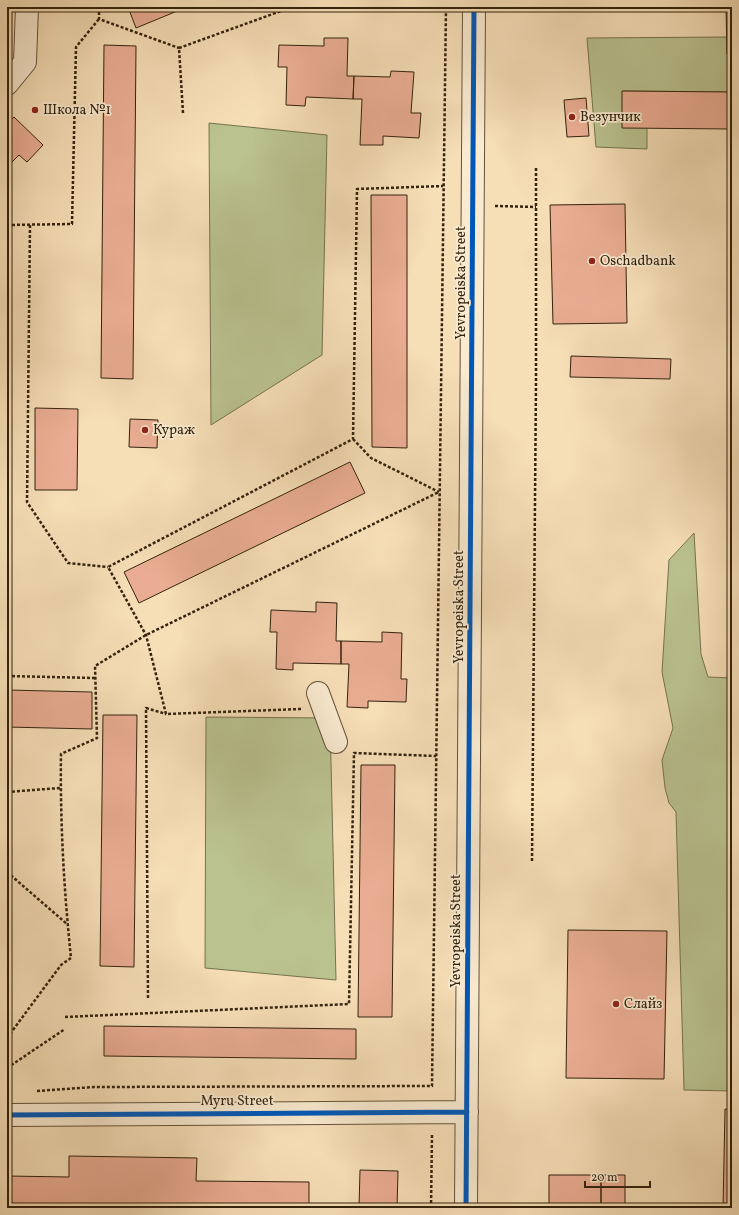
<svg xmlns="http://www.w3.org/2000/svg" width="739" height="1215" font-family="Vollkorn,serif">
  <rect width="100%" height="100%" fill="#f6deb7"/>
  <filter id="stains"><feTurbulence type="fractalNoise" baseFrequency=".005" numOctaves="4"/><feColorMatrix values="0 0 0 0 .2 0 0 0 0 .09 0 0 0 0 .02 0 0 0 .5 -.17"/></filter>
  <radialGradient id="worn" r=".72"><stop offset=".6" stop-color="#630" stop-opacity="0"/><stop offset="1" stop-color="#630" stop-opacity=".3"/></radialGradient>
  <!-- green -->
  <path fill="#bac290" stroke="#76724e" d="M727,37V54H732V92L622,91L647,128V149L596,147L587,38Z
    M209,123L327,135L322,355L211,425Z
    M694,533L701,654L708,677L732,678V1091L684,1090L676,812L669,803L665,788L662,760L673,728L662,672L669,560Z
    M206,717L330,718L336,980L205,968Z"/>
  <!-- building -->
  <path fill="#eaad93" stroke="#33230d" d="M128,7H187L136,28Z
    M726,7H732V54H727Z
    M324,38H348L347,76H354L353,99L306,97L305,106L286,105L287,67H278L279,45L324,46Z
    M104,45L136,46L133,379L101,378Z
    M391,71L414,72L411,113H421L419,138L383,136V145H360L362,99H353L354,76L390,77Z
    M622,91L732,92V129L622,128Z
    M586,98L589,136L567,137L564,100Z
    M14,117L43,145L27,162L19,155L7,167V124Z
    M371,195H407V448L372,447Z
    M625,204L627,323L553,324L550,205Z
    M571,356L671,359L670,379L570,377Z
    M35,408L78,409L77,490H35Z
    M130,419L158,420L157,448L129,447Z
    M350,462L365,493L139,603L124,572Z
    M316,602L337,603L336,641H341V664L293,663V670L276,669L277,632H270L271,610L316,612Z
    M382,632L402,633L401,679H407L406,702L368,701V708L347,707L349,664H341V641L382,642Z
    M7,690L92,692V729L7,727Z
    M103,715H137L134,967L100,966Z
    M361,765H395L392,1017H358Z
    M568,930L667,931L664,1079L566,1078Z
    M104,1026L356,1029V1059L104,1056Z
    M725,1109L732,1110V1208H723Z
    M69,1156L197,1158L196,1181L309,1182V1208H184V1206L82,1204V1208H7V1176L69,1177Z
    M360,1170L398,1171L397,1208H359Z
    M549,1175H601V1208H549Z
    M601,1175H625V1208H601Z"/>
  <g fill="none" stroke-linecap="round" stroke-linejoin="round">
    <!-- minor casing -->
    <g stroke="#645238" stroke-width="24">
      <path id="minor" d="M7,84L25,62L27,7
        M318,693L336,742
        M7,1115L467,1112
        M466,1208L474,7"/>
    </g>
    <!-- path -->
    <path stroke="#33230d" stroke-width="2.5" stroke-dasharray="3 2" stroke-linecap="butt" d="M99,7V19L179,48
      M183,113L179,48L292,7
      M495,206L536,207
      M7,225L72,224L76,47L99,19
      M30,225L27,502L68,563L108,567
      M353,439L371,458L439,492
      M7,676L95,678
      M301,709L166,714L146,635L108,567L353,439L357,189L443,186
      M7,792L60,788
      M532,861L536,381V168
      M7,872L67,924
      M148,998L146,708L166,714
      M65,1017L349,1004L354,753L436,756
      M7,1038L61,965L71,958C64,891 60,822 61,754L97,738L95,666L146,635L439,492
      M7,1068L65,1029
      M37,1091L94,1087L432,1086L446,7
      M431,1208L432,1134"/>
    <!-- minor -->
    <use href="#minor" stroke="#f9ead0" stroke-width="22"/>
    <!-- cycleway casing -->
    <g stroke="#f9ead0" stroke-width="8">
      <path id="cycleway" d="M7,1115L467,1112
        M466,1208L474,7"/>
    </g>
    <!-- cycleway -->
    <use href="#cycleway" stroke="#0057b8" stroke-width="5"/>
  </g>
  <!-- markers -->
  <g fill="#8f2418" stroke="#f9ead0" stroke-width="1.5">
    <circle cx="35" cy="110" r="4"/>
    <circle cx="572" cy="117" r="4"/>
    <circle cx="592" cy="261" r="4"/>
    <circle cx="145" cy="430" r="4"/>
    <circle cx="616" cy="1004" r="4"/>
  </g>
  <g text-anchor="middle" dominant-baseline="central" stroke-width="3.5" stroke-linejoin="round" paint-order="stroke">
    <!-- poi labels -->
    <g font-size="14" fill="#33230d" stroke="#f9ead0" text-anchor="start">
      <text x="43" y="110">Школа №1</text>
      <text x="580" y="117">Везунчик</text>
      <text x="600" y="261">Oschadbank</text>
      <text x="153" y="430">Кураж</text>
      <text x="624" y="1004">Слайз</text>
    </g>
    <!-- street labels -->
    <g font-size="14" fill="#33230d" stroke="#f9ead0">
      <text transform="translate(461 283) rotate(-90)">Yevropeiska Street</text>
      <text transform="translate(459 607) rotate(-90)">Yevropeiska Street</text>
      <text transform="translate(456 931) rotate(-90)">Yevropeiska Street</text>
      <text x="237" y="1101">Myru Street</text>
    </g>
  </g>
  <!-- margin -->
  <rect width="739" height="1215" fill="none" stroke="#f6deb7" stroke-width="24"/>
  <rect x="8" y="8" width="723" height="1199" fill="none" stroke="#33230d" stroke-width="2"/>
  <rect x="12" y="12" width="715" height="1191" fill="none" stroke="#33230d"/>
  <!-- scale -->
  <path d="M585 1181v6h65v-6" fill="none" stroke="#33230d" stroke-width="2"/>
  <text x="591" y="1181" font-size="12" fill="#33230d" stroke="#f9ead0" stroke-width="3" paint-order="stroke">20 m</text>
  <rect width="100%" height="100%" filter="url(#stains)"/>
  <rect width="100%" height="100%" fill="url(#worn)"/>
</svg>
